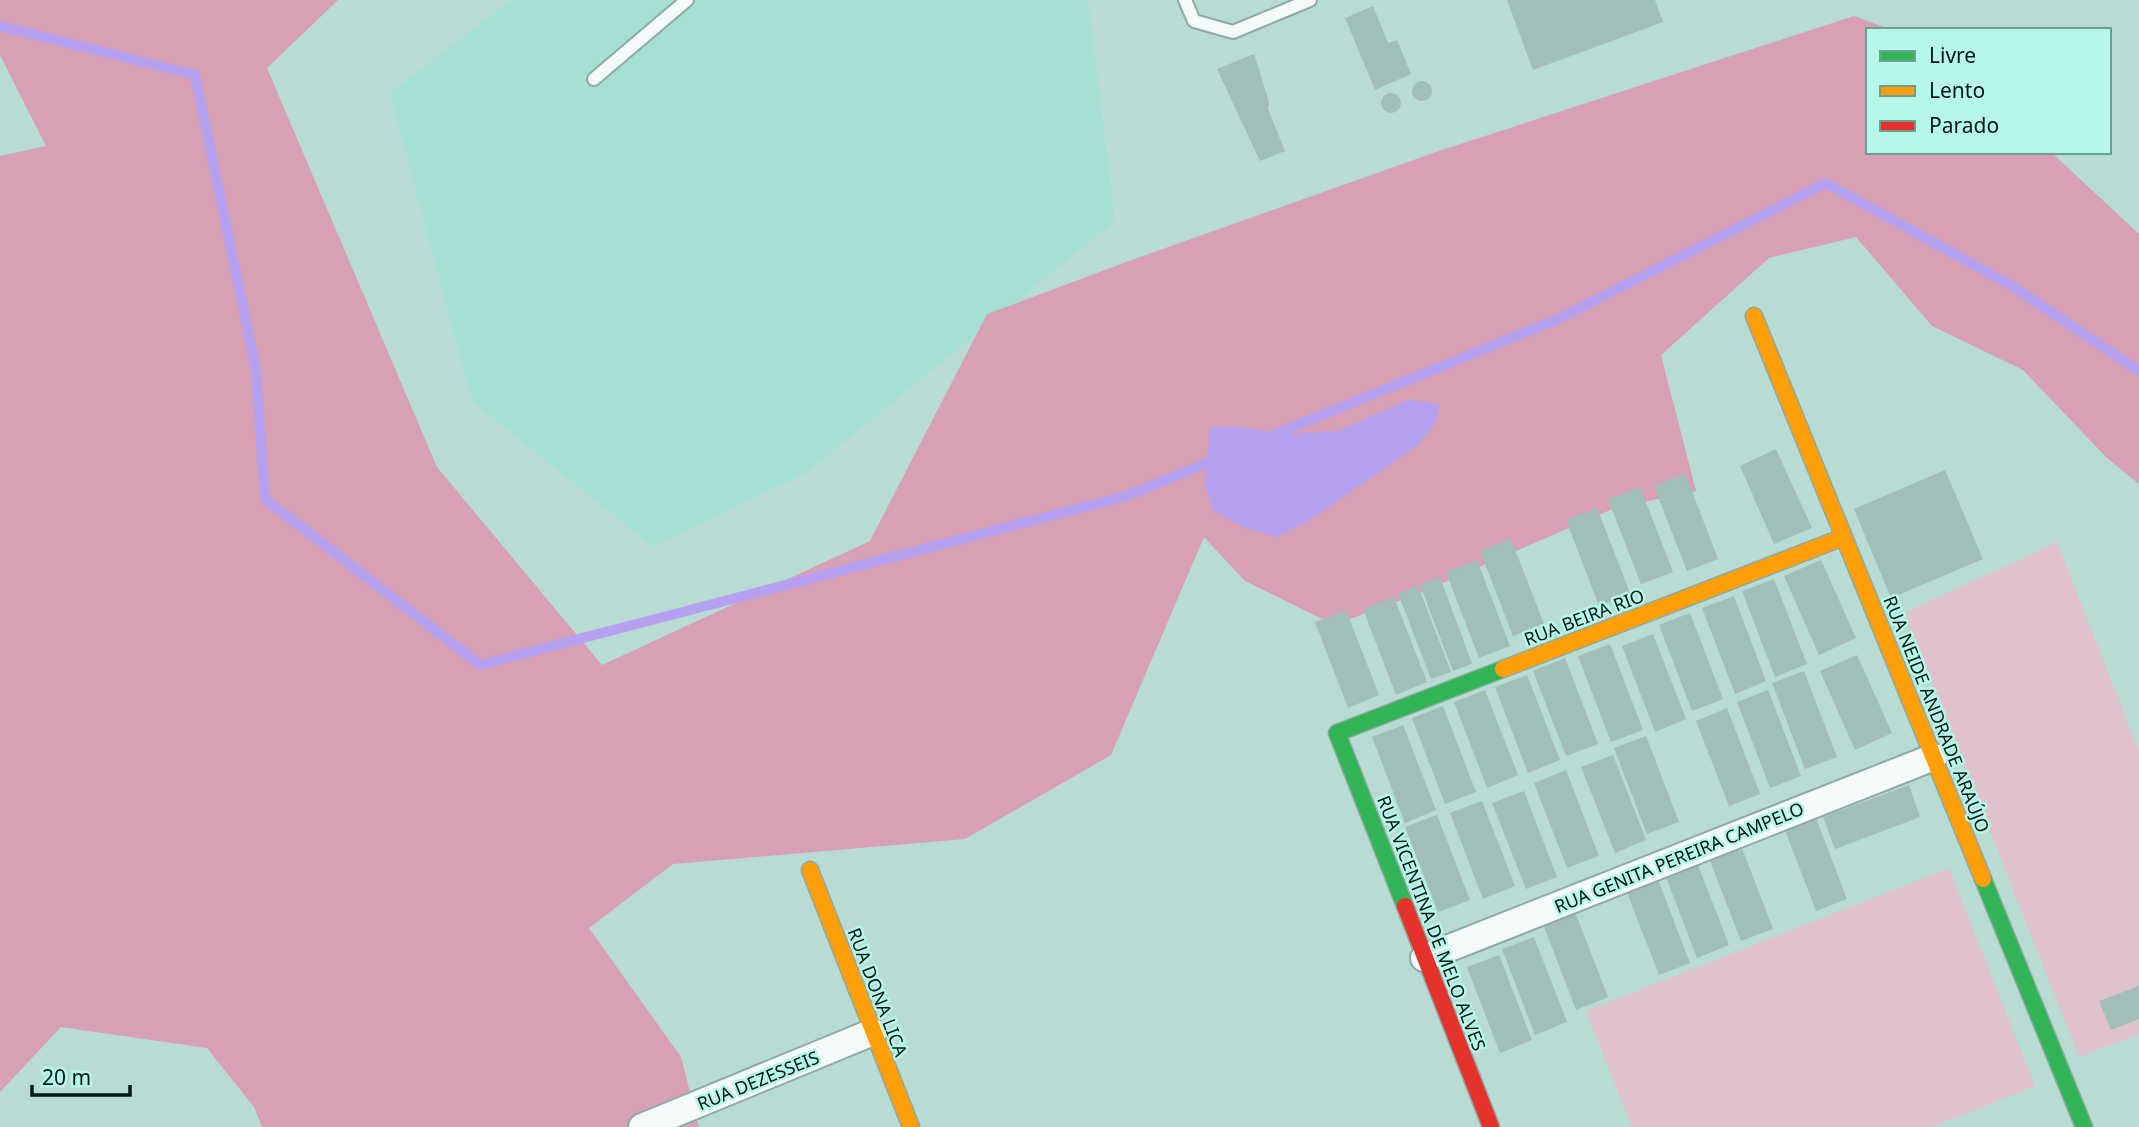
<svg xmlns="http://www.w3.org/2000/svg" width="2139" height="1127" font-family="'Noto Sans',sans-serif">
  <rect width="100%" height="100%" fill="#b8dbd4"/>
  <!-- built -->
  <path fill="#a6e0d4" d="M511,0H1088L1115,221L806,473L653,547L472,401L390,93Z"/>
  <!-- green -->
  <path fill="#dfc2cc" d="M2057,542L2139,751V1034L2079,1057L1904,613Z
    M1949,868L2035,1086L1932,1127H1632L1586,1011Z"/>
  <!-- forest -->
  <path fill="#d7a0b5" d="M0,0H338L267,68L437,467L602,665L870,541L987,314L1126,262L1436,152L1854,16L1892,30H1868V152H2051L2139,234V484L2107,458L2023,370L1932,326L1856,237L1769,258L1661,355L1696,491L1615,508L1417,594L1334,625L1245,581L1204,537L1111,755L965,839L673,864L589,928L681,1057L699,1127H262L254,1107L207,1048L61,1027L0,1092V156L46,146L0,55Z"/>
  <!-- water -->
  <path fill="#b5a1ef" d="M1409,400L1439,404L1436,422L1418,445L1310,520L1277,537L1246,528L1213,511L1205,484L1210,427H1238L1288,434L1337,431Z"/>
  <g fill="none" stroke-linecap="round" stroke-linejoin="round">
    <!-- stream -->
    <path stroke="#b5a1ef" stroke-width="10" d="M0,26L195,75L256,370L265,499L480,665L1126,496L1219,458
      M1268,437L1558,319L1826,183L2012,286L2139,371"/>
  </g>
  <!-- building -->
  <path fill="#a1beb8" d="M1507,0H1655L1663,22L1533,70Z
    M1373,6L1388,43L1397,40L1411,74L1375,90L1345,18Z
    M1254,54L1269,102L1268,109L1285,151L1260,161L1217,69Z
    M1412 91a10 10 0 1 1 20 0a10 10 0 1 1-20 0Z
    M1381 103a10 10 0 1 1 20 0a10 10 0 1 1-20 0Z
    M1776,449L1812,528L1774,544L1740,466Z
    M1945,470L1983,559L1891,598L1854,509Z
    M1685,473L1718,559L1687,571L1654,486Z
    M1640,487L1673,572L1641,584L1608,499Z
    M1597,508L1630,593L1599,606L1566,520Z
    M1511,539L1544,624L1513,636L1480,551Z
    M1477,560L1510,646L1479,658L1446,572Z
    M1821,560L1856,638L1819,655L1784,576Z
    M1440,577L1472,664L1453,671L1420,585Z
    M1774,579L1807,664L1775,677L1742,591Z
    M1418,586L1451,672L1431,679L1398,593Z
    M1734,596L1766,681L1735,694L1702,608Z
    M1394,597L1427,682L1396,695L1363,609Z
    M1346,610L1379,695L1348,708L1315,622Z
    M1690,613L1723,699L1692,711L1659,625Z
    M1653,634L1686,719L1655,732L1622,646Z
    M1610,644L1643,730L1611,742L1578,656Z
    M1857,655L1892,733L1855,750L1820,671Z
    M1565,658L1598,744L1566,756L1533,671Z
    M1804,671L1837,757L1805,769L1772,683Z
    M1527,675L1560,760L1528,773L1495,687Z
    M1485,690L1518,775L1487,788L1454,702Z
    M1768,690L1801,776L1770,788L1737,702Z
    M1443,706L1476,792L1445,804L1412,718Z
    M1727,708L1760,794L1729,806L1696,721Z
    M1403,725L1436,810L1405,823L1372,737Z
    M1646,736L1679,822L1647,834L1614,748Z
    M1613,755L1646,840L1615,853L1581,767Z
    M1566,770L1599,856L1567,868L1534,783Z
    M1909,785L1920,817L1835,849L1823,817Z
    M1524,791L1557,877L1526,889L1492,803Z
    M1482,801L1515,886L1483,899L1450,813Z
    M1814,813L1847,899L1816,911L1783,825Z
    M1437,815L1470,900L1438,912L1405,827Z
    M1740,843L1773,929L1741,941L1708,856Z
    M1696,860L1729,945L1697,958L1664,872Z
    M1657,877L1690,963L1659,975L1626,890Z
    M1575,912L1608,997L1576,1010L1543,924Z
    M1534,937L1567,1022L1535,1035L1502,949Z
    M1499,955L1532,1040L1500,1053L1467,967Z
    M2139,986V1019L2111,1030L2099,1001Z"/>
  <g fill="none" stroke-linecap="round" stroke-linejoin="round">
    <!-- lane casing -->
    <g stroke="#8eaaa4" stroke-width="16">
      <path id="lane" d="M1185,0L1194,21L1233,32L1310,0
        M594,79L687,0"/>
    </g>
    <!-- street casing -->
    <g stroke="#8eaaa4" stroke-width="30">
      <path id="street" d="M1424,958L1934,757
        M642,1127L873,1032"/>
    </g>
    <!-- fast casing -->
    <g stroke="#8eaaa4" stroke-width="19">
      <path id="fast" d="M1983,879L2084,1127
        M1405,906L1337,733L1503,669"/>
    </g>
    <!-- slow casing -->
    <g stroke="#8eaaa4" stroke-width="19">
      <path id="slow" d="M1754,316L1983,879
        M1503,669L1844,537
        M810,870L911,1127"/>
    </g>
    <!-- jam casing -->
    <g stroke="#8eaaa4" stroke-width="19">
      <path id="jam" d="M1405,906L1491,1127"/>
    </g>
    <!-- lane -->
    <use href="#lane" stroke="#f4faf9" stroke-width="12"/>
    <!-- street -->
    <use href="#street" stroke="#f4faf9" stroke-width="26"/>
    <!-- fast -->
    <use href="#fast" stroke="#30b455" stroke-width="16"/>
    <!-- slow -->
    <use href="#slow" stroke="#ff9f0a" stroke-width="16"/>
    <!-- jam -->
    <use href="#jam" stroke="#e5322d" stroke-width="16"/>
  </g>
  <g text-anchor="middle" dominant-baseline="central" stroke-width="5" stroke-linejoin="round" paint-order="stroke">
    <!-- street labels -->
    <g font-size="18" fill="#001914" stroke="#b6f7e9">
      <text transform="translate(1584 617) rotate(-21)">RUA BEIRA RIO</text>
      <text transform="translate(1937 714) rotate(68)">RUA NEIDE ANDRADE ARAÚJO</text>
      <text transform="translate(1679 857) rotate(-22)">RUA GENITA PEREIRA CAMPELO</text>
      <text transform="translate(1432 923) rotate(69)">RUA VICENTINA DE MELO ALVES</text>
      <text transform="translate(878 992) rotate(69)">RUA DONA LICA</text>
      <text transform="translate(758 1080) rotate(-22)">RUA DEZESSEIS</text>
    </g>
  </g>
  <!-- legend -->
  <rect x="1866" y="28" width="245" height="126" fill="#b6f7e9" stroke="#6d9e94" stroke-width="2"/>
  <rect x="1880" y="51" width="35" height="10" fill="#30b455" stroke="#6d9e94" stroke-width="2"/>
  <text x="1929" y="63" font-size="21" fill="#001914">Livre</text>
  <rect x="1880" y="86" width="35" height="10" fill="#ff9f0a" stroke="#6d9e94" stroke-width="2"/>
  <text x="1929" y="98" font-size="21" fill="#001914">Lento</text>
  <rect x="1880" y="121" width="35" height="10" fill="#e5322d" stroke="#6d9e94" stroke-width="2"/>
  <text x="1929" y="133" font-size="21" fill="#001914">Parado</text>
  <!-- scale -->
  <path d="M32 1085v10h98v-10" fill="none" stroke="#001914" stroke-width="3.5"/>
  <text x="42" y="1085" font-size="21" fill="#001914" stroke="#b6f7e9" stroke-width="5" paint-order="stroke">20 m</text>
</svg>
